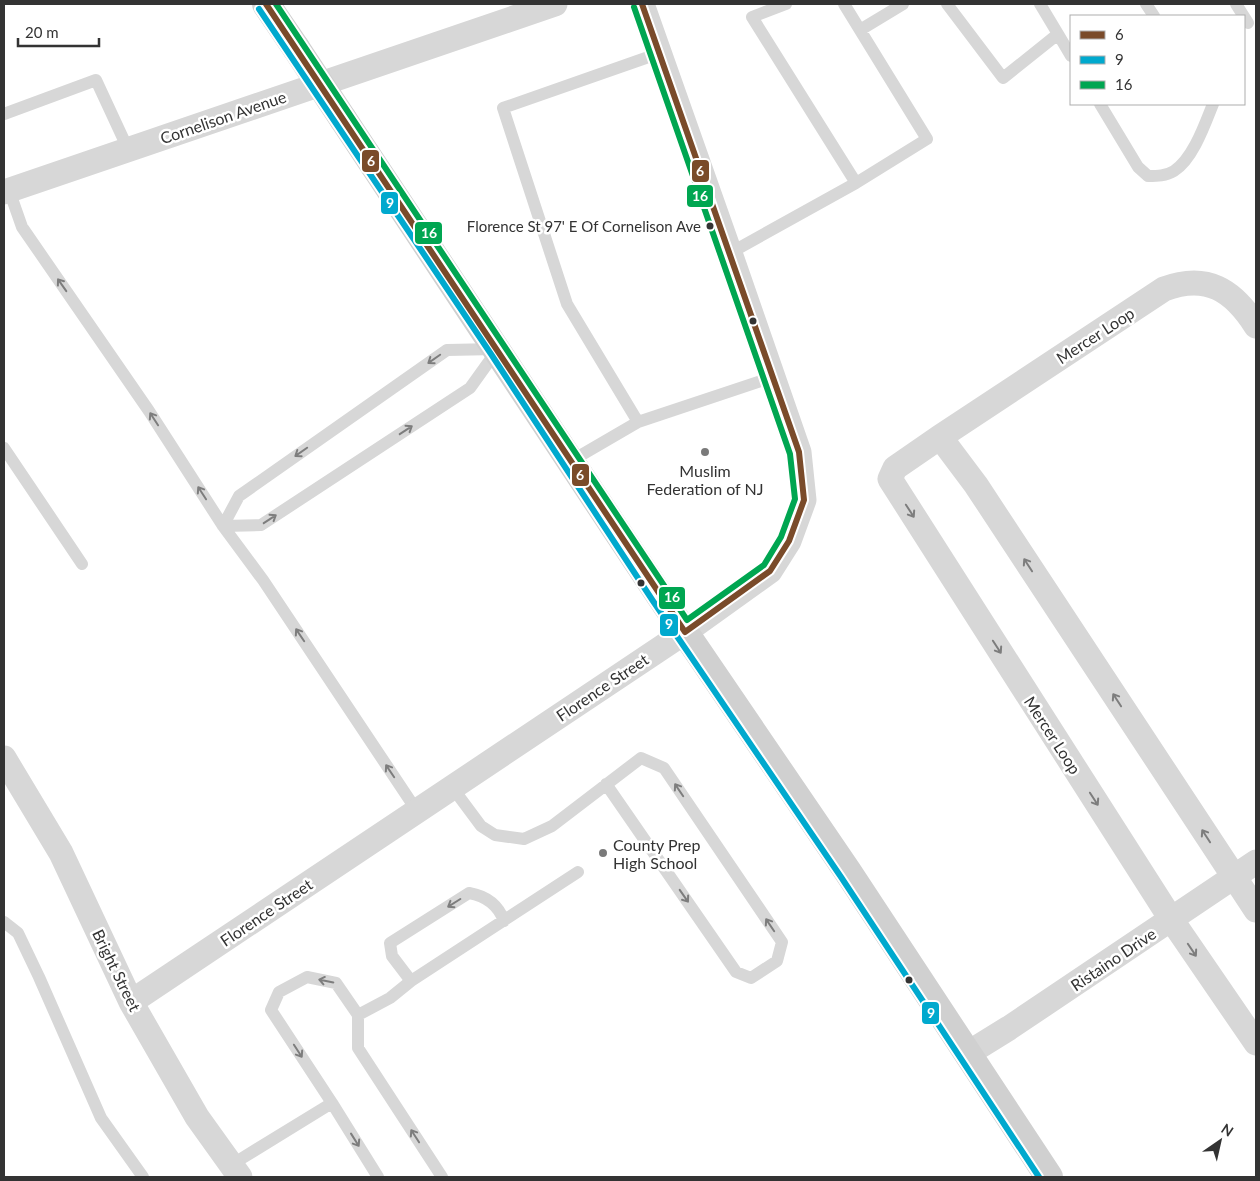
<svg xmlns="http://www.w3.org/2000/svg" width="1260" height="1181" font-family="Lato,sans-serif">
  <rect width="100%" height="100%" fill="#fff"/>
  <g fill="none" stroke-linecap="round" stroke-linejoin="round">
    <!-- service -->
    <path stroke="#d7d7d7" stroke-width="12" d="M786,4L752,17L856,183
      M947,4L1003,78L1058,34L1040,4
      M1146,4L1154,16
      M1236,4L1248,23
      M860,30L903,4
      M1058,34L1071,56
      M660,53L503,108L567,304L638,422L773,377
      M1100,104L1138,167L1148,176C1157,176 1166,176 1174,171C1193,159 1205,124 1213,104
      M4,114L96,80L128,149
      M9,190L22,227L149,411L223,526L263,580L417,811
      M730,253L856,183L927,139L844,4
      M4,448L82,564
      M571,461L638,422
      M223,526L239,496L447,350L496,349
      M223,526L261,525L470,388L498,349
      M452,787L481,826L495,835L524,839L552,826L641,758L664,768L782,942L777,961L751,978L736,972L606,784
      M4,922L18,933L39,977L101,1118L143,1177
      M411,981L392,956L390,943L469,893C486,896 498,904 504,921
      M358,1015L390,998L411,981L578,872
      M231,1165L332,1103
      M378,1177L332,1103L271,1010L279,992L307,977L336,983L358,1015V1048L442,1177"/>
    <!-- minor -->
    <path stroke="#d7d7d7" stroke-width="25" d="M4,192L555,4
      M1256,326C1233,290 1207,273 1164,289L940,437L895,468L890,479L1171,919L1256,1043
      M940,437L976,485L1256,910
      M4,758L61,853L131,1002L197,1117L240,1177
      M131,1002L685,632L770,571L789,541L804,500L799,452L730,253L642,4
      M967,1054L1009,1028L1256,862"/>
    <!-- secondary -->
    <path stroke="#d0d0d0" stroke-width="28" d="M266,4L296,48
      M343,119L660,596L848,872L1049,1177"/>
    <!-- secondary-bridge -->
    <path stroke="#d0d0d0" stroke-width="28" d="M296,48L343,119"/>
    <!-- bus-1 casing -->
    <g stroke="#fff" stroke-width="10">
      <path id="bus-1" d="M266,4L685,632
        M642,4L799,452L804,500L789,541L770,571L685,632"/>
    </g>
    <!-- bus-2 casing -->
    <g stroke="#fff" stroke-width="10">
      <path id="bus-2" d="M259,9L491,354L653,601L841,877L1039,1177"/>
    </g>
    <!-- bus-3 casing -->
    <g stroke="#fff" stroke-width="10">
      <path id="bus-3" d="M276,4L687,620L764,565L781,537L795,499L790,454L634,7"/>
    </g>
    <!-- bus-1 -->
    <use href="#bus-1" stroke="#7a4b2a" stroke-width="6"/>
    <!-- bus-2 -->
    <use href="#bus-2" stroke="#00a9ce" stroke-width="6"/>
    <!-- bus-3 -->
    <use href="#bus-3" stroke="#00a651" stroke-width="6"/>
  </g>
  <!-- one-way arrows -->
  <defs><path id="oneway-shaft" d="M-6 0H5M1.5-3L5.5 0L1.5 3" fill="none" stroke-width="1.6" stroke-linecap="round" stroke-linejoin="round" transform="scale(1.25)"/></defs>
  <g stroke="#7d7d7d">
    <use href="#oneway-shaft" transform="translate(62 285) rotate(-125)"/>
    <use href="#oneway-shaft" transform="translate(434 359) rotate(145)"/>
    <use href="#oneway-shaft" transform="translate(154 419) rotate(-123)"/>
    <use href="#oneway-shaft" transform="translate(406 430) rotate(-33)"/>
    <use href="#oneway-shaft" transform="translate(301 452) rotate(145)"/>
    <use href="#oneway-shaft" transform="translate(202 493) rotate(-123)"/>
    <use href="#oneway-shaft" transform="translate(910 511) rotate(57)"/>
    <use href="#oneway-shaft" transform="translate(270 519) rotate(-33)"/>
    <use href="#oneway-shaft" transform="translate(1028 565) rotate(-123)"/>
    <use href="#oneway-shaft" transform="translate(300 635) rotate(-124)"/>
    <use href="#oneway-shaft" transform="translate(997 647) rotate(57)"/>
    <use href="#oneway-shaft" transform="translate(1117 700) rotate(-123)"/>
    <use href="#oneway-shaft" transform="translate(390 771) rotate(-124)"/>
    <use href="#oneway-shaft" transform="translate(679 790) rotate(-124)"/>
    <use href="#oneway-shaft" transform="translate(1094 799) rotate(57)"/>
    <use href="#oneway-shaft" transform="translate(1206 836) rotate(-123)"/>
    <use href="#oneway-shaft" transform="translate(684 896) rotate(55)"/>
    <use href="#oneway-shaft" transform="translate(454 903) rotate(148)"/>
    <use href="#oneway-shaft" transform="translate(770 925) rotate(-124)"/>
    <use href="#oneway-shaft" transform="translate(1192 950) rotate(56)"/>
    <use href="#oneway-shaft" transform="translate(326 981) rotate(-169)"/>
    <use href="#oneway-shaft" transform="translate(298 1051) rotate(57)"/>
    <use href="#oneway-shaft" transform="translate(415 1136) rotate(-123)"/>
    <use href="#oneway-shaft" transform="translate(355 1140) rotate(58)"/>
  </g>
  <!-- markers -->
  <g fill="#333" stroke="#fff" stroke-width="2">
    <circle cx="710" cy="226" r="4.5"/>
    <circle cx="753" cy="321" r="4.5"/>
    <circle cx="641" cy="583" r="4.5"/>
    <circle cx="909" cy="980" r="4.5"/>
  </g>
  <g fill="#7a7a7a" stroke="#fff" stroke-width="2">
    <circle cx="705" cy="452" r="5"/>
    <circle cx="603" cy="853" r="5"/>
  </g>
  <g text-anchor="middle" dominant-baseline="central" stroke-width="5" stroke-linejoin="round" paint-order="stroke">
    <!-- bus labels -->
    <g font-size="15" fill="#333" stroke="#fff" text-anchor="end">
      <text x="701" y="226">Florence St 97' E Of Cornelison Ave</text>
    </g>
    <!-- street labels -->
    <g font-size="16" fill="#333" stroke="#fff">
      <text transform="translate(223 117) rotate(-19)">Cornelison Avenue</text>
      <text transform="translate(1095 335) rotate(-33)">Mercer Loop</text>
      <text transform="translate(602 687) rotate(-34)">Florence Street</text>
      <text transform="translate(1053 735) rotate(57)">Mercer Loop</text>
      <text transform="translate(266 912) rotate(-34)">Florence Street</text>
      <text transform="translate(1113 959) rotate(-34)">Ristaino Drive</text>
      <text transform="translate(117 970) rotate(64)">Bright Street</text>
    </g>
    <!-- poi labels -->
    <g font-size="16" fill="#333" stroke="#fff">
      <text x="705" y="470">Muslim<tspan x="705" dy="18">Federation of NJ</tspan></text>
      <text x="613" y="844" text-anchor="start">County Prep<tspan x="613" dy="18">High School</tspan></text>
    </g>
  </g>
  <g stroke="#fff" stroke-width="2">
    <rect x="361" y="149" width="19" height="24" rx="5" fill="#7a4b2a"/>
    <rect x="691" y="159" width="19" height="24" rx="5" fill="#7a4b2a"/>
    <rect x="686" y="184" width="28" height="24" rx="5" fill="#00a651"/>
    <rect x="380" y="191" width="19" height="24" rx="5" fill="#00a9ce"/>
    <rect x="414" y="221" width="29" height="24" rx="5" fill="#00a651"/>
    <rect x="571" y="463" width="19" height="24" rx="5" fill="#7a4b2a"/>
    <rect x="658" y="586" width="28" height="24" rx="5" fill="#00a651"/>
    <rect x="659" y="613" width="20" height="24" rx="5" fill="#00a9ce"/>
    <rect x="921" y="1001" width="19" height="24" rx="5" fill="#00a9ce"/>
  </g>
  <g font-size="14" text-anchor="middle" font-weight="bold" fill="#fff">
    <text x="371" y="166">6</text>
    <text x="700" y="176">6</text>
    <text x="700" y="201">16</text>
    <text x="390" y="208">9</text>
    <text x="429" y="238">16</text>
    <text x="580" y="480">6</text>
    <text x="672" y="602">16</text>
    <text x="669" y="629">9</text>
    <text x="931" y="1018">9</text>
  </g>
  <!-- border -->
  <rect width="1260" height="1181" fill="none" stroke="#333333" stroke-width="10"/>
  <!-- legend -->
  <rect x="1070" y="15" width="175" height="90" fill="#ffffff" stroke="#adadad"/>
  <rect x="1080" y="31" width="25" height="8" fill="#7a4b2a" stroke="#adadad"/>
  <text x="1115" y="40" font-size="15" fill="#333333">6</text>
  <rect x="1080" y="56" width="25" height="8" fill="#00a9ce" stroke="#adadad"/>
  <text x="1115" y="65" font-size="15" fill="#333333">9</text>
  <rect x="1080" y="81" width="25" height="8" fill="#00a651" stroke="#adadad"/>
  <text x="1115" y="90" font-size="15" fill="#333333">16</text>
  <!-- north arrow -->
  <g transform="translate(1220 1141) rotate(34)" stroke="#ffffff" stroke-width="4" paint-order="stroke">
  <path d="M0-4L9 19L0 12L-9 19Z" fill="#333333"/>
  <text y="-8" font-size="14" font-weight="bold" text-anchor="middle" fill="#333333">N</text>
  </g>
  <!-- scale -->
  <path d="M18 38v8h81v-8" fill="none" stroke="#333333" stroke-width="2.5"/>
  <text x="25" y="38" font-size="15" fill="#333333" stroke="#ffffff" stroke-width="4" paint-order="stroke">20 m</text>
</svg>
